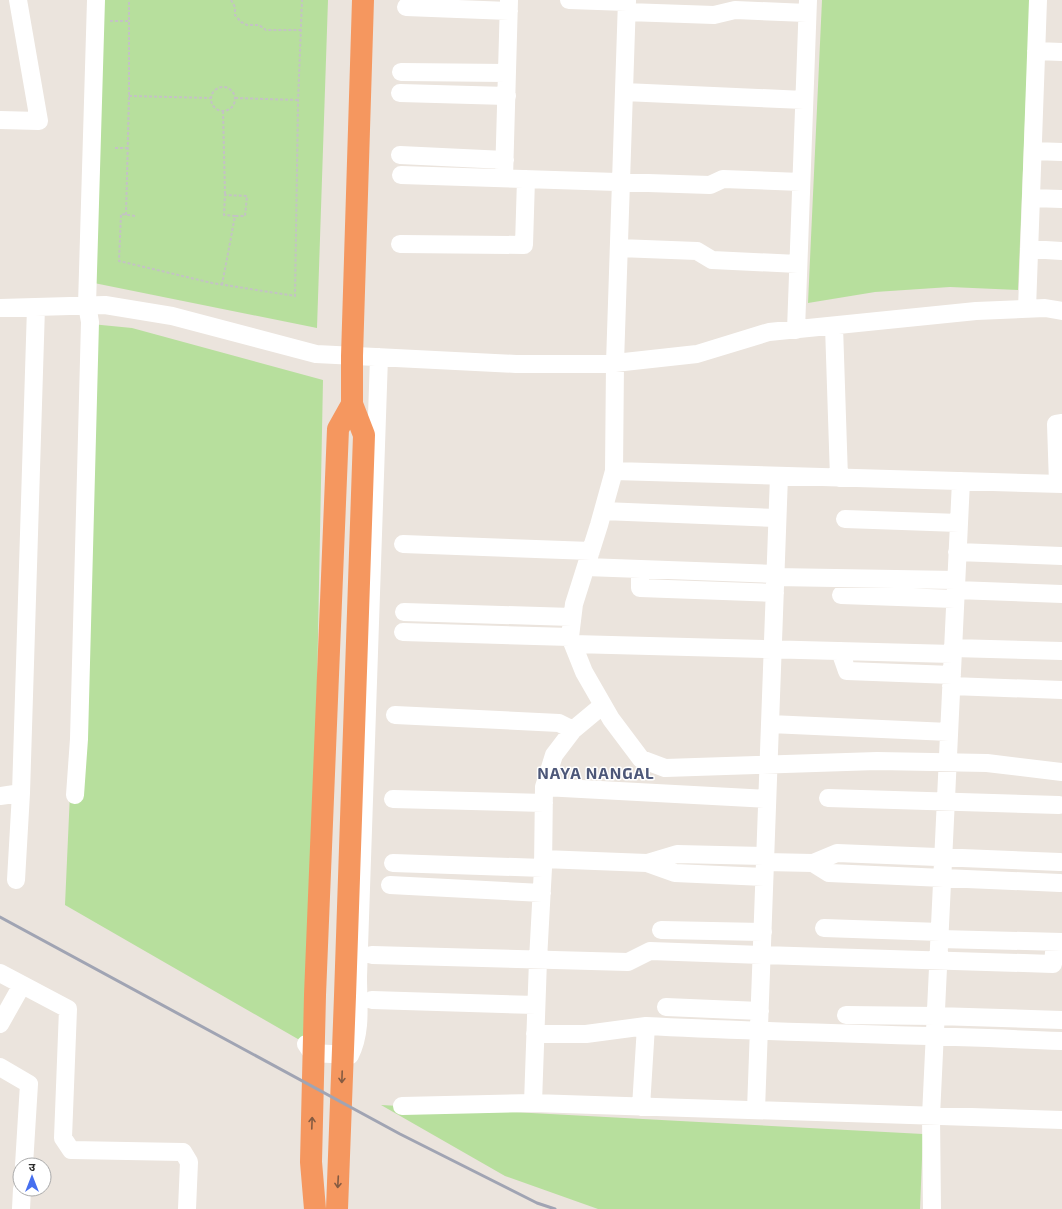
<svg xmlns="http://www.w3.org/2000/svg" width="1062" height="1209" font-family="'Exo 2','Noto Sans Devanagari',sans-serif">
  <rect width="100%" height="100%" fill="#ebe4dd"/>
  <!-- green -->
  <path fill="#b7df9d" d="M103,0H328L317,328L94,283Z
    M822,0H1030L1018,290L950,287L875,292L808,303Z
    M91,324L132,328L323,380L310,1046L65,905Z
    M381,1105L923,1134L920,1209H598L505,1176Z"/>
  <g fill="none" stroke-linecap="round" stroke-linejoin="round">
    <!-- path -->
    <path stroke="#c3c3c3" stroke-width="2" stroke-dasharray="3 2" stroke-linecap="butt" d="M231,0L235,7V15L241,22L247,25H259L266,30H301
      M110,21H129
      M211 99a12 12 0 1 1 24 0a12 12 0 1 1-24 0Z
      M129,96L211,98
      M235,98L297,100
      M223,111L225,195
      M115,148H128
      M126,215L129,96V0
      M135,216L121,214L119,261L212,283L295,296L298,102L302,0
      M222,285L235,216L224,215L225,195L247,196L245,216H235"/>
    <!-- minor -->
    <path stroke="#fff" stroke-width="18" d="M569,0L627,2
      M627,0L615,363L614,471L599,525L574,604L570,637L584,672L611,719L641,759L665,768L877,761L987,763L1062,772
      M406,7L509,11
      M627,12L714,15L735,10L807,13
      M1036,51L1062,52
      M401,72L507,73
      M624,92L804,100
      M400,93L507,96
      M0,120L39,121L18,0
      M1033,151L1062,152
      M400,155L505,160
      M401,175L710,185L723,179L801,182
      M504,178L509,0
      M1031,198L1062,199
      M400,244L524,245L526,179
      M619,248L697,251L712,260L798,264
      M1029,249L1062,251
      M0,308L105,305L172,316L316,354L516,364H604L615,363L697,354L769,332L976,311L1045,308L1062,311
      M1027,309L1038,0
      M834,326L839,478
      M796,330L808,0
      M614,471L1062,484
      M1058,484L1056,424L1062,423
      M603,511L777,518
      M845,519L959,523
      M403,544L591,551
      M957,552L1062,556
      M586,567L775,574
      M640,569V588L775,593
      M775,577L956,580
      M956,590L1062,594
      M841,595L955,599
      M404,612L572,617
      M403,632L570,637
      M573,644L953,654
      M953,648L1062,651
      M840,651L847,671L952,675
      M951,686L1062,690
      M395,715L559,723L573,730
      M770,724L949,732
      M544,787L767,799
      M75,795L79,739L90,322L87,305L96,0
      M0,796L21,793
      M828,798L1059,805
      M393,799L544,803
      M543,859L647,863L677,854L765,856
      M765,862L813,863L837,853L1060,862
      M393,863L543,868
      M647,863L675,873L764,877
      M813,863L829,873L1060,883
      M16,880L21,793L36,307
      M390,885L542,893
      M824,928L940,932
      M661,930L763,932
      M940,939L1062,942
      M372,955L628,962L650,951L762,955L1053,964L1055,942
      M0,973L68,1009L63,1138L71,1150L183,1152L189,1162L187,1209
      M372,1000L536,1005
      M666,1007L760,1011
      M846,1015L936,1016L1062,1020
      M0,1024L22,985
      M535,1034H586L646,1026
      M306,1044L312,1053L350,1055C362,1032 358,1003 358,977L379,357
      M0,1067L29,1084L24,1165
      M533,1103L538,960L543,868L544,787L554,755L573,730L603,705
      M402,1106L533,1103L1062,1120
      M641,1107L646,1026C784,1033 923,1035 1062,1041
      M756,1110L779,476
      M21,1209L22,1189
      M932,1209L931,1116L961,481"/>
    <!-- highway -->
    <path stroke="#f5975f" stroke-width="22" d="M315,1209L311,1162L315,995L338,429L352,404
      M337,1209L345,996L364,435L352,404V356L363,0"/>
    <!-- rail -->
    <path stroke="#a0a4b3" stroke-width="3" d="M0,917L400,1134L537,1203L555,1209"/>
  </g>
  <!-- one-way arrows -->
  <defs><path id="oneway-shaft" d="M-6 0H5M1.5-3L5.5 0L1.5 3" fill="none" stroke-width="1.6" stroke-linecap="round" stroke-linejoin="round"/></defs>
  <g stroke="#855b42">
    <use href="#oneway-shaft" transform="translate(342 1077) rotate(92)"/>
    <use href="#oneway-shaft" transform="translate(312 1123) rotate(-88)"/>
    <use href="#oneway-shaft" transform="translate(338 1182) rotate(93)"/>
  </g>
  <g text-anchor="middle" dominant-baseline="central" stroke-width="3" stroke-linejoin="round" paint-order="stroke">
    <!-- district labels -->
    <g font-size="16" font-weight="bold" letter-spacing="1" fill="#4d5778" stroke="#fff">
      <text x="596" y="772">NAYA NANGAL</text>
    </g>
  </g>
  <!-- north arrow -->
  <g transform="translate(32 1177)"><circle r="19" fill="#ffffff" stroke="#aaaaaa"/>
  <path d="M0-3L7 15L0 10L-7 15Z" fill="#466fef"/>
  <text y="-6" font-size="11" font-weight="bold" text-anchor="middle" fill="#2a2a2a">उ</text>
  </g>
</svg>
